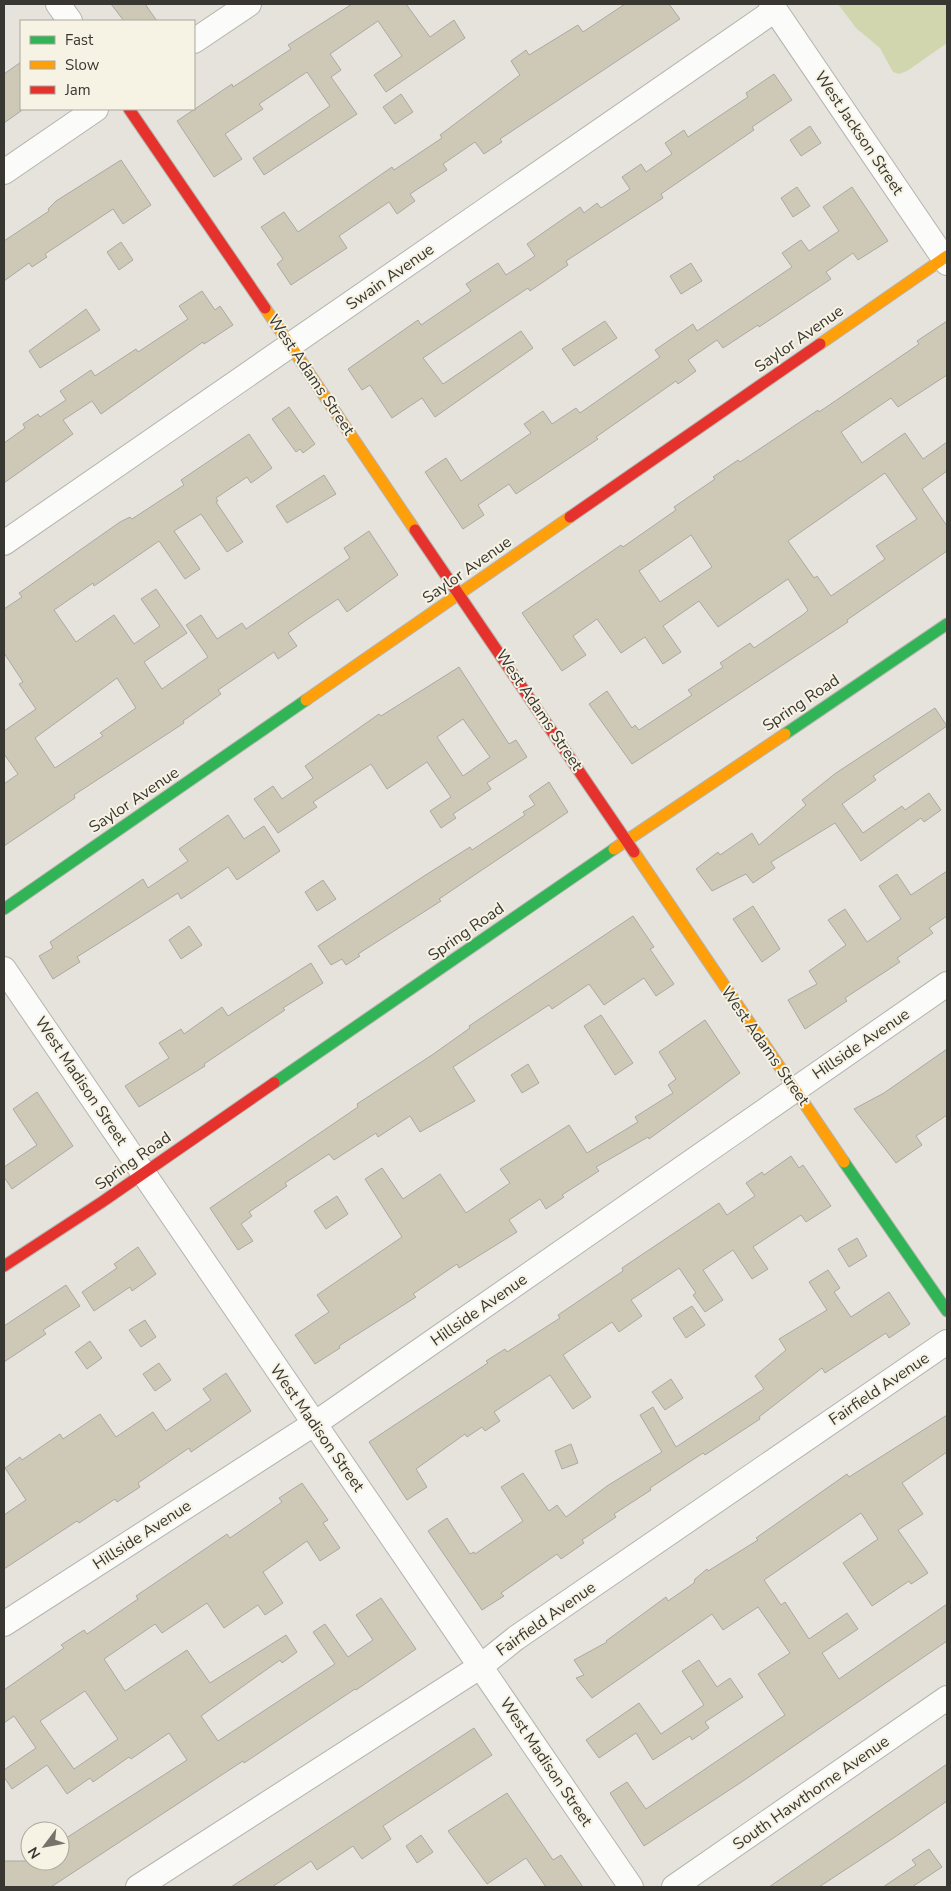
<svg xmlns="http://www.w3.org/2000/svg" width="951" height="1891" font-family="'Nunito Sans',sans-serif">
  <rect width="100%" height="100%" fill="#e5e3db"/>
  <!-- green -->
  <path fill="#d2d6ae" d="M838,4H947V43L907,71L899,74L893,72L880,48L856,28Z"/>
  <!-- building -->
  <path fill="#cec9b7" stroke="#aba9a3" fill-rule="evenodd" d="M111,4H145L157,21H124Z
    M352,4H406L430,37L454,20L465,38L386,92L374,75L402,56L378,21L330,54L341,70L331,77L357,114L264,175L253,158L330,106L307,72L259,104L263,109L225,134L242,159L214,177L177,121L232,84L233,87L291,49L288,45Z
    M625,4H669L680,19L500,139L502,142L484,154L475,142L443,164L447,170L410,194L415,201L397,214L389,202L339,236L347,248L291,285L277,264L283,259L261,227L284,212L298,232L392,167L394,170L442,138L440,135L520,75L511,61L526,50L529,55L578,25L583,32Z
    M21,62V111L4,123V74Z
    M774,74L792,100L752,127L754,130L661,194L663,198L566,261L568,265L530,291L528,288L423,358L443,384L521,331L533,348L435,417L422,398L392,418L370,385L362,390L348,369L418,320L421,325L471,291L466,284L498,263L506,275L535,256L527,244L580,207L584,213L597,203L601,208L630,189L622,177L641,164L646,172L672,154L665,143L684,130L688,137L748,97L746,93Z
    M401,94L413,112L395,124L383,107Z
    M810,126L821,143L801,156L790,140Z
    M121,160L151,205L123,224L113,209L45,254L47,257L32,267L29,263L4,281V241L49,211L48,209L56,201Z
    M797,187L810,206L793,217L781,198Z
    M852,187L888,241L858,260L853,253L826,272L831,279L759,327L758,325L723,348L717,340L688,360L696,371L678,384L676,381L596,437L598,439L516,494L509,484L478,505L484,515L463,529L425,472L446,458L461,481L531,433L524,424L543,411L552,424L576,408L580,413L660,357L655,350L693,324L697,331L792,267L782,253L801,240L809,251L839,231L823,207Z
    M121,242L133,260L119,270L107,252Z
    M691,263L702,281L681,294L670,276Z
    M202,291L215,310L220,306L233,325L204,344L203,342L101,414L92,401L63,420L73,434L4,483V443L25,428L23,424L38,414L40,417L66,400L60,391L91,370L95,376L136,349L138,352L188,319L179,306Z
    M86,309L100,330L40,368L29,351Z
    M605,321L617,338L574,366L562,349Z
    M947,321V375L898,407L891,398L841,432L862,463L905,433L923,459L947,442V471L922,489L947,526V551L847,620L848,622L632,764L589,704L607,691L632,728L635,725L639,730L692,695L688,690L723,667L720,663L750,643L754,648L804,614L808,610L788,579L718,627L699,601L663,626L681,652L663,664L645,637L621,653L597,619L573,636L586,655L562,671L522,613L621,545L623,547L676,510L674,507L715,479L713,477L738,460L740,462L818,410L819,412L919,344L917,341ZM885,473L917,519L876,546L885,559L831,596L817,576L814,578L788,541ZM691,535L712,567L660,602L639,571Z
    M289,407L315,444L303,453L300,449L296,452L272,419Z
    M249,434L272,468L251,483L247,477L216,498L218,501L216,502L243,542L227,552L201,514L174,531L200,569L185,579L159,541L94,586L93,583L54,610L76,642L114,615L134,644L160,626L141,599L156,589L187,633L144,662L162,689L208,657L186,625L201,615L217,639L242,623L246,629L350,558L344,548L369,531L398,575L347,612L338,599L308,619L288,633L297,646L278,659L274,652L218,690L221,694L183,721L184,723L74,795L75,798L4,846V784L18,774L4,754V731L36,709L19,684L23,682L4,653V609L22,597L19,593L120,522L130,517L132,519L184,485L181,480ZM117,678L136,708L100,733L103,736L55,768L35,738Z
    M324,475L336,494L287,523L276,506Z
    M459,667L509,744L516,740L527,757L487,783L491,789L453,814L456,818L441,828L430,811L451,797L427,762L387,789L371,764L313,802L317,807L278,833L254,799L273,786L282,799L313,778L305,766L379,714L381,716ZM463,719L490,757L463,776L437,737Z
    M935,708L947,726L873,776L876,780L842,804L863,833L902,806L905,810L929,793L941,810L924,822L921,818L861,861L835,823L771,862L775,868L753,883L746,874L712,891L696,869L718,852L720,855L752,833L759,845L806,805L802,800L836,773Z
    M549,782L568,812L439,899L441,901L358,954L360,956L346,965L342,959L331,965L318,946L424,876L470,847L472,850L525,815L523,812L535,805L529,796Z
    M228,815L244,839L264,826L280,851L237,880L228,867L181,899L178,893L77,957L80,962L53,979L39,956L53,948L50,942L143,879L148,888L188,861L179,849Z
    M947,871V916L929,928L933,933L897,958L900,962L845,998L847,1001L805,1029L788,1000L817,984L809,971L846,945L828,920L845,909L867,942L901,919L879,886L897,874L911,895Z
    M323,880L336,899L317,911L305,892Z
    M753,906L780,949L762,962L733,919Z
    M633,916L654,947L650,949L674,984L656,996L644,978L604,1005L589,984L552,1009L549,1005L453,1067L475,1101L420,1132L410,1116L378,1137L376,1133L334,1160L329,1154L285,1183L287,1186L249,1212L252,1216L241,1224L253,1241L238,1250L210,1208L358,1107L357,1104L432,1055L470,1028L469,1026Z
    M189,926L202,945L181,959L169,940Z
    M311,963L323,983L283,1008L285,1010L204,1064L205,1066L139,1107L125,1086L169,1058L159,1043L181,1029L184,1034L222,1007L228,1016Z
    M601,1015L633,1063L615,1075L584,1026Z
    M705,1020L740,1073L649,1139L648,1137L596,1167L599,1171L562,1195L564,1197L546,1209L540,1199L509,1220L517,1232L459,1268L457,1264L413,1294L416,1297L339,1346L340,1348L315,1364L295,1335L329,1312L317,1295L402,1237L365,1179L382,1168L403,1199L440,1174L466,1213L510,1183L500,1169L569,1125L587,1153L638,1122L635,1117L673,1093L668,1085L676,1079L659,1052Z
    M947,1049V1115L916,1136L922,1145L896,1163L854,1109L884,1093Z
    M528,1064L539,1083L522,1093L511,1075Z
    M37,1092L73,1146L12,1189L4,1177V1167L37,1145L13,1109Z
    M791,1156L799,1168L803,1165L831,1206L806,1222L801,1215L753,1247L768,1269L752,1279L733,1250L703,1270L723,1300L705,1312L693,1295L696,1293L679,1268L631,1300L642,1316L619,1332L612,1322L563,1355L591,1397L573,1409L550,1375L494,1412L500,1421L485,1431L482,1427L467,1437L465,1434L416,1469L427,1487L407,1500L369,1442L488,1363L486,1361L505,1349L507,1352L560,1318L558,1315L623,1271L622,1268L719,1203L727,1215L755,1196L746,1183L762,1172L764,1175Z
    M337,1196L348,1214L326,1229L314,1211Z
    M857,1238L867,1256L849,1267L838,1249Z
    M138,1247L156,1274L132,1291L130,1287L94,1311L82,1292L117,1268L114,1264Z
    M828,1270L840,1288L834,1292L851,1317L889,1292L910,1324L889,1338L886,1333L825,1373L822,1368L759,1417L760,1419L705,1455L703,1453L650,1488L651,1490L614,1514L616,1517L582,1540L584,1543L561,1559L557,1554L501,1593L504,1596L482,1610L428,1531L447,1518L470,1554L474,1552L475,1554L523,1521L501,1487L523,1473L549,1511L557,1505L566,1517L607,1486L662,1452L640,1415L653,1407L676,1447L714,1422L764,1389L755,1376L786,1350L779,1339L827,1310L809,1282Z
    M66,1285L80,1306L43,1330L46,1334L4,1362V1326Z
    M692,1306L705,1325L686,1338L673,1318Z
    M145,1320L156,1337L141,1347L129,1330Z
    M90,1341L102,1358L87,1369L75,1352Z
    M159,1363L171,1380L155,1391L143,1374Z
    M226,1373L251,1411L191,1452L189,1448L138,1483L140,1487L117,1502L115,1499L79,1523L77,1521L4,1569V1515L26,1500L5,1468L20,1457L22,1460L60,1434L63,1439L100,1414L116,1437L153,1412L166,1431L211,1400L203,1389Z
    M671,1379L683,1398L665,1410L652,1392Z
    M947,1415V1452L902,1483L923,1514L898,1530L928,1573L911,1584L909,1581L872,1606L843,1563L878,1539L861,1513L764,1580L781,1605L785,1602L809,1639L847,1613L858,1629L822,1653L839,1679L947,1604V1641L743,1781L644,1846L610,1793L627,1782L646,1809L785,1715L758,1674L790,1653L758,1607L723,1630L712,1614L592,1698L576,1678L584,1675L574,1660L607,1642L606,1641L666,1597L668,1601L694,1583L695,1579L707,1569L708,1571L758,1540L756,1538L847,1474L849,1477Z
    M571,1444L578,1463L562,1469L555,1451Z
    M302,1483L328,1520L323,1523L340,1548L320,1561L307,1541L263,1572L283,1603L265,1615L258,1605L224,1628L207,1603L162,1633L155,1624L104,1659L125,1691L187,1650L210,1683L286,1635L297,1652L282,1663L280,1660L201,1716L218,1741L335,1664L313,1632L325,1624L348,1657L373,1640L356,1615L381,1598L416,1649L356,1690L355,1689L244,1763L243,1761L51,1887H4V1861H60V1842L187,1760L169,1733L131,1759L129,1757L93,1782L90,1778L67,1794L47,1765L12,1789L4,1777V1770L36,1748L14,1716L4,1723V1690L64,1648L61,1645L84,1630L87,1634L138,1599L136,1596L227,1534L230,1538L282,1502L279,1498ZM85,1691L118,1739L74,1769L40,1721Z
    M699,1660L717,1687L730,1678L743,1697L705,1722L709,1728L692,1740L690,1736L653,1760L636,1733L599,1758L586,1740L639,1703L661,1734L704,1705L682,1671Z
    M474,1728L492,1755L383,1826L391,1839L362,1859L353,1846L317,1870L311,1861L272,1887H231Z
    M947,1764V1801L895,1837L819,1887H769Z
    M507,1793L553,1860L561,1855L583,1887H546L526,1858L487,1884L448,1831Z
    M421,1835L433,1852L417,1863L406,1846Z
    M929,1849L942,1867L912,1887H883L916,1865L912,1860Z"/>
  <g fill="none" stroke-linecap="round" stroke-linejoin="round">
    <!-- street casing -->
    <g stroke="#b5b4ae" stroke-width="26">
      <path id="street" d="M58,4L70,21
        M771,4L947,263
        M194,41L249,4
        M4,172L96,109
        M4,543L775,10
        M4,969L631,1887
        M4,1624L323,1418L947,984
        M138,1887L481,1666L516,1638L947,1342
        M674,1887L947,1698"/>
    </g>
    <!-- fast casing -->
    <g stroke="#b5b4ae" stroke-width="13">
      <path id="fast" d="M785,734L947,624
        M4,909L306,700
        M274,1083L614,849
        M844,1162L947,1311"/>
    </g>
    <!-- slow casing -->
    <g stroke="#b5b4ae" stroke-width="13">
      <path id="slow" d="M265,308L415,530
        M820,344L947,256
        M306,700L570,517
        M614,849L785,734
        M634,852L844,1162"/>
    </g>
    <!-- jam casing -->
    <g stroke="#b5b4ae" stroke-width="13">
      <path id="jam" d="M129,109L265,308
        M570,517L820,344
        M415,530L634,852
        M4,1266L102,1202L274,1083"/>
    </g>
    <!-- street -->
    <use href="#street" stroke="#fbfbfa" stroke-width="24"/>
    <!-- fast -->
    <use href="#fast" stroke="#30b455" stroke-width="11"/>
    <!-- slow -->
    <use href="#slow" stroke="#ff9f0a" stroke-width="11"/>
    <!-- jam -->
    <use href="#jam" stroke="#e5322d" stroke-width="11"/>
  </g>
  <g text-anchor="middle" dominant-baseline="central" stroke-width="4" stroke-linejoin="round" paint-order="stroke">
    <!-- street labels -->
    <g font-size="16" fill="#383731" stroke="#f6f2e4">
      <text transform="translate(859 133) rotate(56)">West Jackson Street</text>
      <text transform="translate(390 277) rotate(-35)">Swain Avenue</text>
      <text transform="translate(799 339) rotate(-35)">Saylor Avenue</text>
      <text transform="translate(311 375) rotate(56)">West Adams Street</text>
      <text transform="translate(467 570) rotate(-35)">Saylor Avenue</text>
      <text transform="translate(801 703) rotate(-34)">Spring Road</text>
      <text transform="translate(539 710) rotate(56)">West Adams Street</text>
      <text transform="translate(134 800) rotate(-34)">Saylor Avenue</text>
      <text transform="translate(466 932) rotate(-35)">Spring Road</text>
      <text transform="translate(861 1044) rotate(-34)">Hillside Avenue</text>
      <text transform="translate(765 1046) rotate(55)">West Adams Street</text>
      <text transform="translate(81 1081) rotate(56)">West Madison Street</text>
      <text transform="translate(133 1161) rotate(-35)">Spring Road</text>
      <text transform="translate(479 1310) rotate(-35)">Hillside Avenue</text>
      <text transform="translate(879 1389) rotate(-34)">Fairfield Avenue</text>
      <text transform="translate(317 1428) rotate(55)">West Madison Street</text>
      <text transform="translate(142 1535) rotate(-33)">Hillside Avenue</text>
      <text transform="translate(546 1619) rotate(-35)">Fairfield Avenue</text>
      <text transform="translate(546 1762) rotate(56)">West Madison Street</text>
      <text transform="translate(811 1793) rotate(-35)">South Hawthorne Avenue</text>
    </g>
  </g>
  <!-- border -->
  <rect width="951" height="1891" fill="none" stroke="#383731" stroke-width="10"/>
  <!-- legend -->
  <rect x="20" y="20" width="175" height="90" fill="#f6f2e4" stroke="#aaa79c"/>
  <rect x="30" y="36" width="25" height="8" fill="#30b455" stroke="#aaa79c"/>
  <text x="65" y="45" font-size="15" fill="#383731">Fast</text>
  <rect x="30" y="61" width="25" height="8" fill="#ff9f0a" stroke="#aaa79c"/>
  <text x="65" y="70" font-size="15" fill="#383731">Slow</text>
  <rect x="30" y="86" width="25" height="8" fill="#e5322d" stroke="#aaa79c"/>
  <text x="65" y="95" font-size="15" fill="#383731">Jam</text>
  <!-- north arrow -->
  <g transform="translate(45 1846) rotate(238)"><circle r="24" fill="#f6f2e4" stroke="#aaa79c"/>
  <path d="M0-4L9 19L0 12L-9 19Z" fill="#75736c"/>
  <text y="-8" font-size="14" font-weight="bold" text-anchor="middle" fill="#383731">N</text>
  </g>
</svg>
